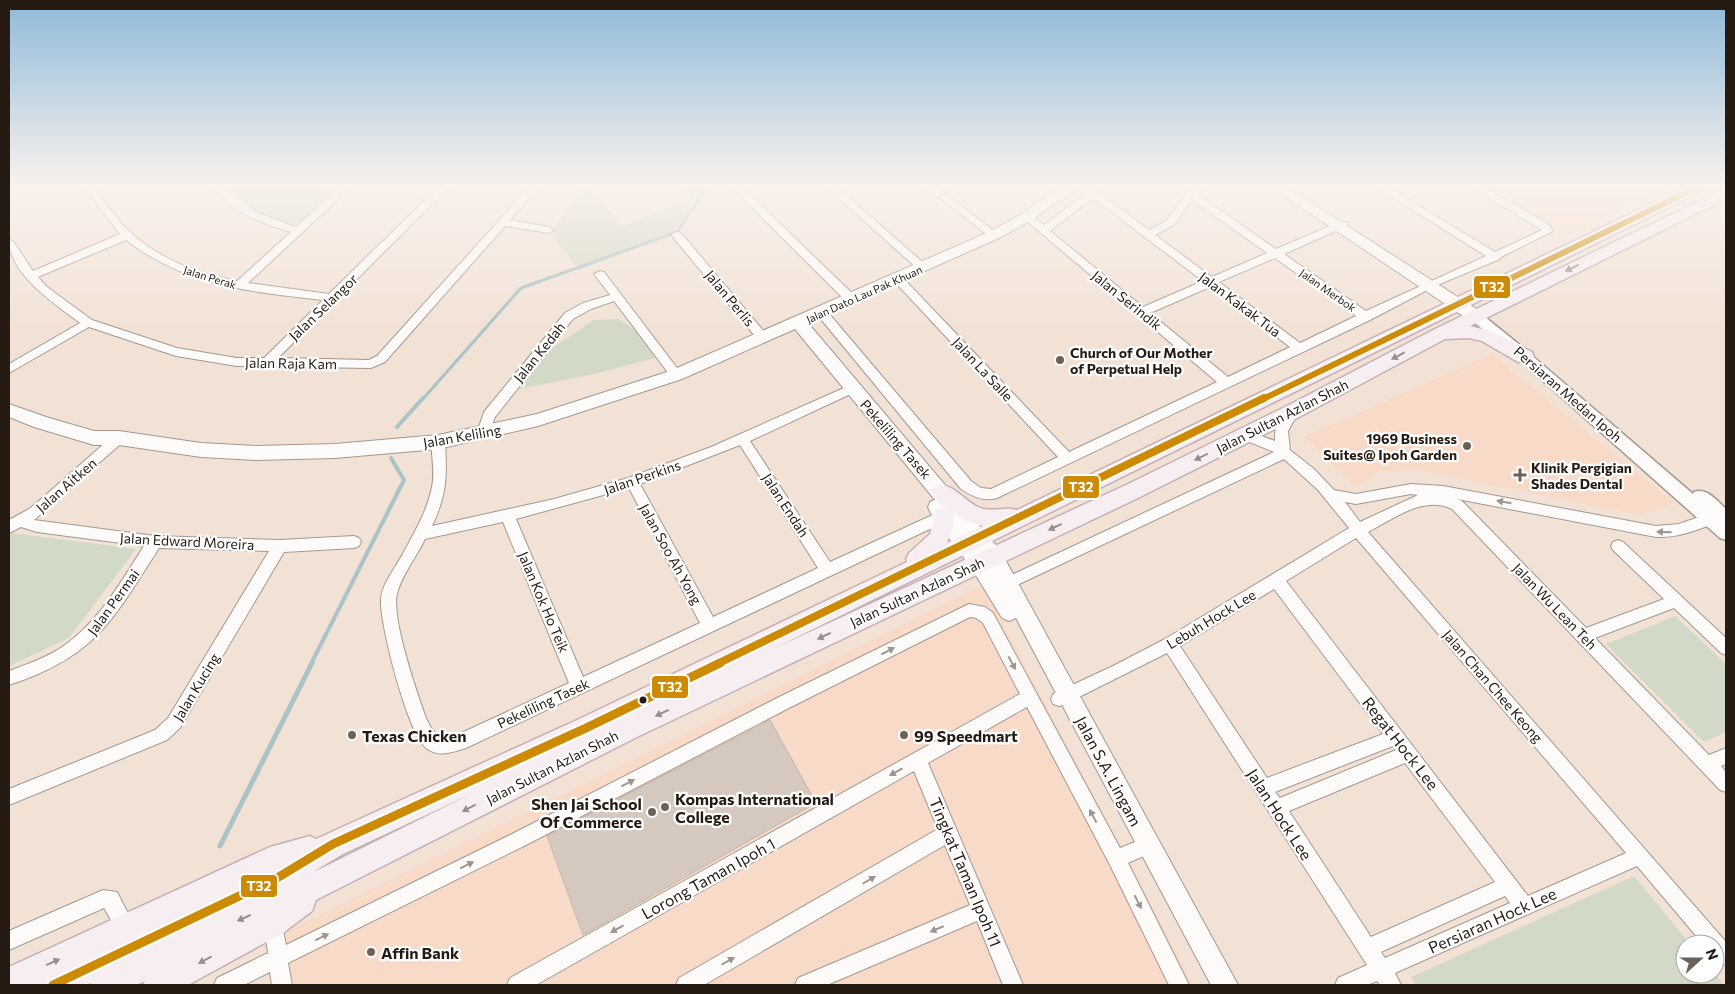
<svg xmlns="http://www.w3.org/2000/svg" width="1735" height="994" font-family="Commissioner,sans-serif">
  <rect width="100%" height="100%" fill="#f2e2d6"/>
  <!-- built -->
  <path fill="#f7dbc8" d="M1487,187H1668L1571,235Z
    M1492,354L1675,503L1638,515L1419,470L1380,471L1356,487L1304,437Z
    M983,585L1194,985H293L284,933Z"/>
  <!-- green -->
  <path fill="#d3d9c7" d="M226,187H317L323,188L330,193L317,210L295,225C267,215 246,210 226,187Z
    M585,187H589L623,226L690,199L679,187H702L672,234L579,270L551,233Z
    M619,319L645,337L655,358L594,374L519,389L545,353L594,320Z
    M11,533L136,549L69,638L9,666V534Z
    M1675,616L1726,664V732L1704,742L1606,644Z
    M1634,876L1690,944H1685V974H1715L1724,985H1416L1411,977Z"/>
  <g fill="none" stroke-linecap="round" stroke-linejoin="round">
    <!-- stream-far2 -->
    <path stroke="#a9c3c6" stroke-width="3" d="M422,400L521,288L677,232L706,187"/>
    <!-- stream-far1 -->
    <path stroke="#a9c3c6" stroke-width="4" d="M397,427L423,398
      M311,664L404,480L391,458"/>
    <!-- stream -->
    <path stroke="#a9c3c6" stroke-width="5" d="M220,846L312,663"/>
  </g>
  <!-- building -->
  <path fill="#d5c8be" stroke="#c4b7ae" d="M770,720L816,803L583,935L547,836Z"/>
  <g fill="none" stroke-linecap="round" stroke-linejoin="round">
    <!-- minor casing -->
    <g stroke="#a4988f" stroke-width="2">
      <path id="minor" d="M84,187H94C105,202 116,219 130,232C159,259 199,274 237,281L291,232C262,224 230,211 212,187H223L258,213L296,227L340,187H351L248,283L329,294L438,187H449L278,358L369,360L377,356L529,187H539L510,220L549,227L554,230L549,233L505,226L385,362L371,368L237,366L176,356L89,327L9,373V364L80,323C55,304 9,274 9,240L13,241L33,271L120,234ZM126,240C185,286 251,292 323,300L264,358H237L177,348L92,320L47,287L38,277Z
        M731,187H742L855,296L857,299L855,302H847Z
        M826,187H837L927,266L929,268L927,270H919Z
        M926,187H937L999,235L998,237H990Z
        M1080,187H1091L1149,230L1166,221L1192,187H1202L1197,194L1276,249L1339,222H1347L1348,224L1347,226L1284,254L1366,311L1486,256L1376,187H1388L1495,252L1542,230L1471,187H1483L1547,223L1553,231L1501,257L1500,259L1435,286L1370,320L997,498C983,502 972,496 961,489L815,312L817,309H825L971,481L981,488L991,489L1058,457L894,281L892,279L894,277H902L1069,452L1217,382L1022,217L1023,215H1031L1044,225L1087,193ZM1093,198L1203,281L1143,307L1050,231ZM1192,200L1267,253L1212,277L1155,235L1174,225ZM1275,258L1356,316L1300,343L1219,282ZM1210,287L1290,347L1228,377L1150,313Z
        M677,232L681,233L767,335L769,338L767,341H759L673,237L672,235L673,233Z
        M600,271L604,272L680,372L682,375L680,378H672L614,301L591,309L573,319L495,417L488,436H478L477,433L484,412L565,313L583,303L610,295L594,274Z
        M853,384L859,388L857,391L750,441L830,562L939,512L944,510L949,512L951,516L949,520L466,748C453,752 438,758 426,748C408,734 380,625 381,601C381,585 394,570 401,557C413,535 427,512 432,487C435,473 432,457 431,442L433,439H443L445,442C447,477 447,494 432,526L554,499L628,478L711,447ZM740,445L818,568L713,617L640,484ZM629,488L700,623L583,677L516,519ZM503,522L569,683L457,735L439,738L431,728L426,718C417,693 391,618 397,594C401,576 417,556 425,539Z
        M1293,406L1298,408L1299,411L1288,431L1290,450L1314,469L1334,490L1356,494L1411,484L1443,486L1656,526L1679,524L1710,513L1715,515L1717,519L1715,523C1695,531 1677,538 1656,537L1457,499L1462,501L1586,628L1664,599L1613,550L1611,546L1613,542L1618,540L1623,542L1726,638V655L1721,653L1674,608L1595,638L1709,755L1726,748V764L1721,766L1726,772V792L1720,790L1452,509C1423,495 1394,519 1368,532L1726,942V965L1719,963L1715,958V944H1703L1637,866L1395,973L1401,985H1380L1377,981L1367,985H1335L1338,978L1367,965L1167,653L1065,704L1059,706L1053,704L1051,699L1053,694L1113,666L1165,639L1349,528L1318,490L1284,459L1013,587L1008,589L1003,587L1001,583L1003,579L1274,452L1240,438L1238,435L1240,432L1245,430L1275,441C1274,429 1280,410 1293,406ZM1411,494L1418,495L1360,522L1345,502L1356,504ZM1356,538L1626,853L1528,896L1286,581ZM1274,589L1383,734L1267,778L1180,646ZM1393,746L1396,750L1280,798L1275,792ZM1405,763L1495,882L1371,937L1289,811ZM1505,896L1510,903L1385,958L1381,952Z
        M119,433L124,435L126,438L124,441L34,520L155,536L280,540L354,536L359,538L361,542L359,546L354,548L284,552L180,728L167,740L9,805V789L155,730L168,718L269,551L159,548C113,620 95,657 9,685V671C27,664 46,658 62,647C99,622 120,583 144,546L37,532L21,527L9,533V520L29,509L40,500L114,435Z
        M969,604L985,607L993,613L1120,848L1140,840L1146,843L1149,849L1146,855L1128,863L1189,985H1169L1110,865L1027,707L928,763L1023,985H1003L977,921L827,985H795L798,978L970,905L945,845L704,985H676L679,978L938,829L914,771L536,985H507L510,978L1020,694L983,623L976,618L970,617L787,709L526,845L288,963L292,985H272L270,972L244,985H214L217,978L268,953L264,923L266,916L273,914L280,916L286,945L514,833L775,699Z
        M103,890L117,892L136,929L134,936L127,938L120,936L104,908L9,950V931Z"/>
    </g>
    <!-- tertiary casing -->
    <g stroke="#a4988f" stroke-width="3">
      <path id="tertiary" d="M1475,311L1480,313L1516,342L1693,494L1694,492C1707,487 1717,501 1726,509V540L1720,538L1506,348L1470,319L1468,316L1470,313Z"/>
    </g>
    <!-- secondary casing -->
    <g stroke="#a4988f" stroke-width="2">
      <path id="secondary" d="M1061,187H1077L1032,220L999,238L808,323L1000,550L1238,985H1211L1016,618L1009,621L1002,618L972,569L930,512L928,507L930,502L935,500L795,329L682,379L538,426L438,449L335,458L256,460L201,457L119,445H94L34,427L9,417V404L46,417L94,431H119L201,443L256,446L335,444L438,435L537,414L670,371L989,232L1022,214Z
        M1271,187H1287L1481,312L1483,316L1481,320L1475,321L1469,320Z"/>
    </g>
    <!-- primary casing -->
    <g stroke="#c4b0b3" stroke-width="3">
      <path id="primary" d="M1686,187H1706L1704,190L773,649L1126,485L1287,406L1435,329L1726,188V199L1470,326L1493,332L1532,352L1534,357L1532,362L1525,363L1518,362L1482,341L1469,338L1445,339L1301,416L1140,497L637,737L316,900L312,911L283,933L188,985H143L145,981L136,985H90L91,983L85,985H9V967L270,847L310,836L316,839L577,720L907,562L906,559L909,553L930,534L936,510L947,509L935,498L931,492L935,486C952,481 963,500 978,507C991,513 1004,506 1017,510ZM953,513L965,521L983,526L947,543L954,524ZM471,794L324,867L313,872L343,854Z"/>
    </g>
    <!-- minor -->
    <use href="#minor" fill="#fdfbf9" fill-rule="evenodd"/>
    <!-- tertiary -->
    <use href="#tertiary" fill="#fdfbf9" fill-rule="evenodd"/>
    <!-- secondary -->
    <use href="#secondary" fill="#fdfbf9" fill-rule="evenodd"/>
    <!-- primary -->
    <use href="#primary" fill="#f7eef1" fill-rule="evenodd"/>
    <!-- bus-1-far2 casing -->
    <g stroke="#fff" stroke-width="9">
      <path id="bus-1-far2" d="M1261,400L1698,187"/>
    </g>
    <!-- bus-1-far1 casing -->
    <g stroke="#fff" stroke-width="11">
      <path id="bus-1-far1" d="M717,664L1264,398"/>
    </g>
    <!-- bus-1 casing -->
    <g stroke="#fff" stroke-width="13">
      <path id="bus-1" d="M53,985L277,878L333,844L586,728L720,663"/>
    </g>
    <!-- bus-1-far2 -->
    <use href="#bus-1-far2" stroke="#cd8a04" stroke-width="6"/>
    <!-- bus-1-far1 -->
    <use href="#bus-1-far1" stroke="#cd8a04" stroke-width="8"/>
    <!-- bus-1 -->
    <use href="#bus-1" stroke="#cd8a04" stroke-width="9"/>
  </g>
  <!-- one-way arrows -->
  <defs><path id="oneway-solid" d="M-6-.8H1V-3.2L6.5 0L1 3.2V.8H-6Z" transform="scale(1.25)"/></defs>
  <g fill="#988f8d">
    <use href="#oneway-solid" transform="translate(1572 268) rotate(154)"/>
    <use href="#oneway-solid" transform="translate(1398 356) rotate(152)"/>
    <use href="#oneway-solid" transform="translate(1201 457) rotate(154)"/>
    <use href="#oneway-solid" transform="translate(1055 527) rotate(155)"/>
    <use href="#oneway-solid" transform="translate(824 636) rotate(155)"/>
    <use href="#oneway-solid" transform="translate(662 713) rotate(155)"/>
    <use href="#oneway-solid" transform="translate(469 808) rotate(153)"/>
    <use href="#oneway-solid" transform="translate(244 918) rotate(156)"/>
    <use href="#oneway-solid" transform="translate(205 960) rotate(152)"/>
    <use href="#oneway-solid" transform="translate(53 962) rotate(-24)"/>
  </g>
  <g fill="#9c9692">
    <use href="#oneway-solid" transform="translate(1504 502) rotate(-170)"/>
    <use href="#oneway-solid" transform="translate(1664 532) rotate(-178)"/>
    <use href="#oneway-solid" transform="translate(888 651) rotate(-27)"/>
    <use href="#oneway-solid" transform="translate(1012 663) rotate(62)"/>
    <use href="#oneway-solid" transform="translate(896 772) rotate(151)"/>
    <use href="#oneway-solid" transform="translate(628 783) rotate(-27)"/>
    <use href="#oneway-solid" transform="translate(1093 816) rotate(-118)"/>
    <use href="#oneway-solid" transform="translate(467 865) rotate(-26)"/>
    <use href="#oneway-solid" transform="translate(869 880) rotate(-30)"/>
    <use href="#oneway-solid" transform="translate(1138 902) rotate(63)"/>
    <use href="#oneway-solid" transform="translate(617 929) rotate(151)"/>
    <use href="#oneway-solid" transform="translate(937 929) rotate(157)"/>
    <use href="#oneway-solid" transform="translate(322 937) rotate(-26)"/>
    <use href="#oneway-solid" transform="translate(728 961) rotate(-30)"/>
  </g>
  <!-- sky -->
  <linearGradient id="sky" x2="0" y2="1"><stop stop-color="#8fbada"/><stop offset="0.57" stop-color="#f9f2ed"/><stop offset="1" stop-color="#f9f2ed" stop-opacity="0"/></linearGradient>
  <rect width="1735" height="326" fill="url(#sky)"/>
  <!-- markers -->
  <g fill="#6d6157" stroke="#fff" stroke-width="2">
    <circle cx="1060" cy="360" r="5"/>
    <circle cx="1467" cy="446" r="5"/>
    <path d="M1517.5 467.5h5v5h5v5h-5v5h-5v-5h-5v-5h5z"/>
    <circle cx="352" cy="735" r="5"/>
    <circle cx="904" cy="735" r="5"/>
    <circle cx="665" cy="807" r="5"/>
    <circle cx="652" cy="812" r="5"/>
    <circle cx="371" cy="952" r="5"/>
  </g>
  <circle fill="#251b13" stroke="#fff" stroke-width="2" cx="643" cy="700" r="4.5"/>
  <g text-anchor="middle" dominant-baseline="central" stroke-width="4.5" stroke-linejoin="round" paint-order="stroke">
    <!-- far-street labels -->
    <g font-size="11" fill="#251b13" stroke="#fff">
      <text transform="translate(210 277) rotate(17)">Jalan Perak</text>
      <text transform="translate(1328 290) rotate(35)">Jalan Merbok</text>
      <text transform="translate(864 294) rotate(-24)">Jalan Dato Lau Pak Khuan</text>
    </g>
    <!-- street labels -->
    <g font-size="14" fill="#251b13" stroke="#fff">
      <text transform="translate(730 298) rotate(50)">Jalan Perlis</text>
      <text transform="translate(1127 300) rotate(39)">Jalan Serindik</text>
      <text transform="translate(1240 304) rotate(37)">Jalan Kakak Tua</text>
      <text transform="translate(323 307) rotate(-44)">Jalan Selangor</text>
      <text transform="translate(539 352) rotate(-51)">Jalan Kedah</text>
      <text transform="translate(291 363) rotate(1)">Jalan Raja Kam</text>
      <text transform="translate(983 369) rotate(47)">Jalan La Salle</text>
      <text transform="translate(1568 394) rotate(41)">Persiaran Medan Ipoh</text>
      <text transform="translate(1282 416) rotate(-27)">Jalan Sultan Azlan Shah</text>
      <text transform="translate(462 436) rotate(-10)">Jalan Keliling</text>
      <text transform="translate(896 439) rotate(49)">Pekeliling Tasek</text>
      <text transform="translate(642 477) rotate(-19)">Jalan Perkins</text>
      <text transform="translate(66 485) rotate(-41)">Jalan Aitken</text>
      <text transform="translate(786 505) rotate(57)">Jalan Endah</text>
      <text transform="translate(187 541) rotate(3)">Jalan Edward Moreira</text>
      <text transform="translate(671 554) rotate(61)">Jalan Soo Ah Yong</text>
      <text transform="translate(917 592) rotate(-25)">Jalan Sultan Azlan Shah</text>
      <text transform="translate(113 602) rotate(-54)">Jalan Permai</text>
      <text transform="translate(544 602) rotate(67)">Jalan Kok Ho Teik</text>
      <text transform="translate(1555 606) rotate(46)">Jalan Wu Lean Teh</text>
      <text transform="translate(1211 619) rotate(-31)">Lebuh Hock Lee</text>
      <text transform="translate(1493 686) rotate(49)">Jalan Chan Chee Keong</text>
      <text transform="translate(196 687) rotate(-59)">Jalan Kucing</text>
      <text transform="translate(543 703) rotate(-25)">Pekeliling Tasek</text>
      <text transform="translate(552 767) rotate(-27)">Jalan Sultan Azlan Shah</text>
    </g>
    <!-- poi labels -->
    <g font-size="14" font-weight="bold" fill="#251b13" stroke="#fff" text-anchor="start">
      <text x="1070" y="352">Church of Our Mother<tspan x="1070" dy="16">of Perpetual Help</tspan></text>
      <text x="1457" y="438" text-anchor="end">1969 Business<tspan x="1457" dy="16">Suites@ Ipoh Garden</tspan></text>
      <text x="1531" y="467">Klinik Pergigian<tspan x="1531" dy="16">Shades Dental</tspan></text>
    </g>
    <!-- near-poi labels -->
    <g font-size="16" font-weight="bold" fill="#251b13" stroke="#fff" text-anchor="start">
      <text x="362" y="735">Texas Chicken</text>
      <text x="914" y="735">99 Speedmart</text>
      <text x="675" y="798">Kompas International<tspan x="675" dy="18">College</tspan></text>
      <text x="642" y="803" text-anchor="end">Shen Jai School<tspan x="642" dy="18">Of Commerce</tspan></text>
      <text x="381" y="952">Affin Bank</text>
    </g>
    <!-- near-street labels -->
    <g font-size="16" fill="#251b13" stroke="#fff">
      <text transform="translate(1401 743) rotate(52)">Regat Hock Lee</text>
      <text transform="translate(1109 771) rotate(62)">Jalan S.A. Lingam</text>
      <text transform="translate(1280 814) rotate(57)">Jalan Hock Lee</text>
      <text transform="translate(966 872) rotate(67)">Tingkat Taman Ipoh 11</text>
      <text transform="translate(708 878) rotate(-29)">Lorong Taman Ipoh 1</text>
      <text transform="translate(1492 920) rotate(-24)">Persiaran Hock Lee</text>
    </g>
  </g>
  <g stroke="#fff" stroke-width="2">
    <rect x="1473" y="275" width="38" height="24" rx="5" fill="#cd8a04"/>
    <rect x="1062" y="475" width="38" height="24" rx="5" fill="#cd8a04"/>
    <rect x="651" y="675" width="38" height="24" rx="5" fill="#cd8a04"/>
    <rect x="240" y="874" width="38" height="24" rx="5" fill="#cd8a04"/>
  </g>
  <g font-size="14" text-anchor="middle" font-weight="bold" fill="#fff">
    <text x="1492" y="292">T32</text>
    <text x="1081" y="492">T32</text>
    <text x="670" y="692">T32</text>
    <text x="259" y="891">T32</text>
  </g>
  <!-- border -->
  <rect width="1735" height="994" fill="none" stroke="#251b13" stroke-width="20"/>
  <!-- north arrow -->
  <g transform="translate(1700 959) rotate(69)"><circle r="24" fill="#ffffff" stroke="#a8a4a1"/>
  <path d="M0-4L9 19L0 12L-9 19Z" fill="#6d6157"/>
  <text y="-8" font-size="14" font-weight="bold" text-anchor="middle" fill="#251b13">N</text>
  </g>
</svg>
